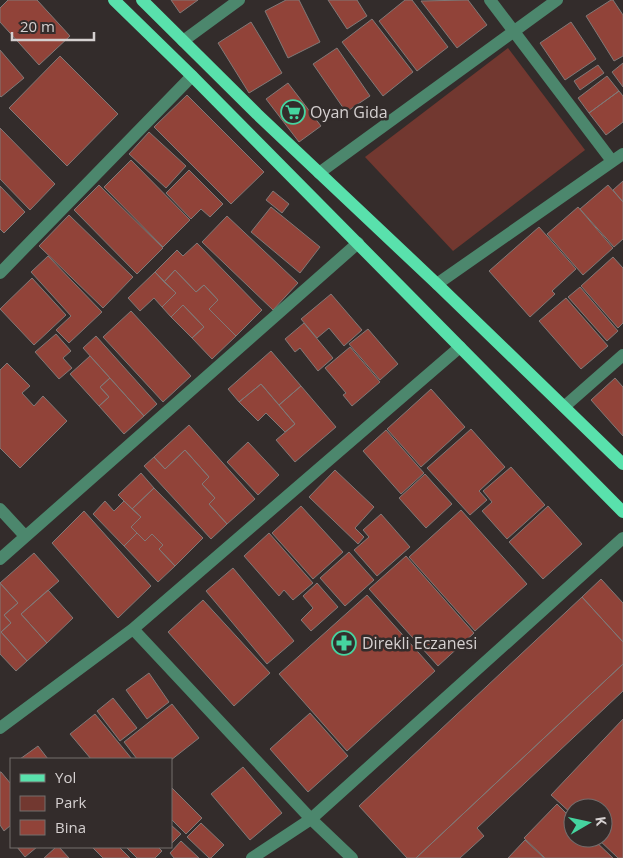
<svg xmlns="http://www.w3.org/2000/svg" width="623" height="858" font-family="'Open Sans',sans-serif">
  <rect width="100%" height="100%" fill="#332c2b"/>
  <!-- green -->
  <path fill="#723830" d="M508,48L585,150L453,251L365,157Z"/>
  <!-- building -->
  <path fill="#914339" stroke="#817977" d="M8,0H37L70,36L39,65L0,22V8Z
    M171,0H198L180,13Z
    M286,0H299L320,42L288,58L265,11Z
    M328,0H357L367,16L347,29Z
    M405,0H412L448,47L417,71L379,21Z
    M468,0L487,25L457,48L421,1Z
    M611,0H613L623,15V56L614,61L586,16Z
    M372,19L413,72L383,96L342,42Z
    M251,22L282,73L249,93L218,43Z
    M571,22L596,59L565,80L540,43Z
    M337,48L370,96L346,112L313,64Z
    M0,50L24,78L1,97L0,96Z
    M60,56L118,114L67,166L9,108Z
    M623,63V87L612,72Z
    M598,65L604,73L580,90L574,81Z
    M607,76L619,91L589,113L578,98Z
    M288,83L321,126L299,142L266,99Z
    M619,91L623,96V122L606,135L589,113Z
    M187,95L264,172L231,204L154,127Z
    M0,128L55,184L30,210L0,179Z
    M149,132L186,166L166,188L129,154Z
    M131,160L190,220L163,247L104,187Z
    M189,170L223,204L210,217L201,209L191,219L166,193Z
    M623,181V202L613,190Z
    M99,185L163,248L137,274L74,210Z
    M608,185L623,202V239L614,247L580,209Z
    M0,186L25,212L4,233L0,229Z
    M273,191L289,204L282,213L266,200Z
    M271,207L320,247L300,273L251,232Z
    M578,207L613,248L583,275L547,234Z
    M69,215L133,277L103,308L39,246Z
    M227,216L298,283L273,310L202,242Z
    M539,227L576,269L552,291L555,294L530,317L489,271Z
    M197,243L262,310L236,336L209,309L218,300L204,285L196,292L175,270L164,282L155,272L177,250L183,256Z
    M48,256L102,312L69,343L56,330L71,316L31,272Z
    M613,257L623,268V323L618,328L581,286Z
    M175,270L196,292L204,285L218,300L209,309L236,336L212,359L192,338L204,327L183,305L171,317L162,307L176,293L164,282Z
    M155,272L176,293L162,307L154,298L140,311L128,298Z
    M32,278L66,315L34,345L0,309Z
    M580,287L618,331L607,341L568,297Z
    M331,294L362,330L344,346L329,328L317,338L301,319Z
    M566,298L608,346L581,369L539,321Z
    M183,305L204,327L192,338L171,317Z
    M131,311L191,376L163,402L103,337Z
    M304,323L333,358L318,371L300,348L295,352L285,339Z
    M368,329L398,364L380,380L349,344Z
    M56,334L71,351L63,358L72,368L59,379L35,352Z
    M96,336L157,404L144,416L83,348Z
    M350,347L380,382L352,406L343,395L346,393L325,368Z
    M271,351L301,386L279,405L261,384L239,402L228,389Z
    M90,356L110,378L100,387L109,397L99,406L70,374Z
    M7,363L30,386L22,393L34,406L43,396L67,421L20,468L0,448V370Z
    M110,378L144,416L124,434L99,406L109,397L100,387Z
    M615,378L623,387V436L591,400Z
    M261,384L295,424L285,432L266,413L258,421L239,402Z
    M301,386L336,427L295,462L276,440L295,424L279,405Z
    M431,389L465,427L421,467L387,429Z
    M189,425L255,499L227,524L209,504L215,498L202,484L209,477L185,450L165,469L154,457Z
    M471,429L505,467L479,491L487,500L470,515L427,468Z
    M386,430L424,473L401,494L363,451Z
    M248,442L279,475L258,495L227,462Z
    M185,450L209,477L202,484L215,498L209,504L227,524L211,539L144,466L154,457L165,469Z
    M511,467L545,505L507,539L482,511L492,502L483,491Z
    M335,470L374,507L355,528L364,537L358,544L309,497Z
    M141,473L154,488L132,509L118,495Z
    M425,474L452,504L426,528L399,498Z
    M154,488L203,538L175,566L159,549L163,545L152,534L145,541L131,527L141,517L132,509Z
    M105,501L114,511L124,501L141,517L131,527L137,533L124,546L93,514Z
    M301,506L343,552L313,579L272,533Z
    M548,506L582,544L543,579L509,542Z
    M461,510L527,584L475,631L409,557Z
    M84,511L151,586L118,618L52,543Z
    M381,514L410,547L377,576L354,550L369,537L363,530Z
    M137,533L145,541L152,534L163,545L159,549L175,566L158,582L124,546Z
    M269,533L313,583L293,600L284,590L279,596L244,556Z
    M349,552L374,580L345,606L320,578Z
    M34,553L59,581L21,614L47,643L27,661L1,632L11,623L4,615L18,603L0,583Z
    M406,556L474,633L438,666L369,589Z
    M233,568L294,641L267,664L206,591Z
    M601,579L623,603V642L582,597Z
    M0,583L18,603L4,615L11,623L1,632L27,661L16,671L0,654Z
    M317,583L338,607L311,631L301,620L313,608L303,596Z
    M48,590L73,618L47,643L21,614Z
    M367,595L435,671L347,751L279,674Z
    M582,597L623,642V664L416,858H407L359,806Z
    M203,600L270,673L234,706L168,632Z
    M623,664V691L477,828L484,836L460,858H416Z
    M149,673L169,702L147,719L126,690Z
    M113,698L137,728L120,741L97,711Z
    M172,704L199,738L171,760L137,759L124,742Z
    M310,713L348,756L308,792L270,749Z
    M95,714L132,759H91L70,734Z
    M623,719V858H618L597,838H603V808H573V815L551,795Z
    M38,746L48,759H20Z
    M243,767L282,813L250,840L211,794Z
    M0,772H1L11,784V825L4,831L0,825Z
    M171,787L202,818L186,834L171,819Z
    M557,804L573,820V838H592L613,858H545L524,838Z
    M201,823L224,845L211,858H209L187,837Z
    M171,825L181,834L171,844Z
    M525,840L544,858H508Z
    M181,841L199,858H174L170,853Z
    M17,847H37L25,857Z
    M56,847H59L69,858H44Z
    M92,847H119L130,858H103Z
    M126,847H158L162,851L155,858H137Z"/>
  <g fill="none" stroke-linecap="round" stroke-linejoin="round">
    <!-- minor -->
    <path stroke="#4c876d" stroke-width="12" d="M490,0L612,161
      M183,41L239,0
      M319,173L557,0
      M0,273L192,76
      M437,284L623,154
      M565,406L623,355
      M0,509L25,536
      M0,559L358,243
      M133,629L311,819L352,858
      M0,728L133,629L460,347
      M252,858L311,819L623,538"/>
    <!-- major -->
    <path stroke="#59e1ac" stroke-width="12" d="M114,0L192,76L623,512
      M142,0L257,114L437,284L623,464"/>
  </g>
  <!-- icons -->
  <defs>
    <g id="supermarket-ring" transform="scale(1.25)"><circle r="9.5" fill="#332c2b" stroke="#45d49f" stroke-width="1.5"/><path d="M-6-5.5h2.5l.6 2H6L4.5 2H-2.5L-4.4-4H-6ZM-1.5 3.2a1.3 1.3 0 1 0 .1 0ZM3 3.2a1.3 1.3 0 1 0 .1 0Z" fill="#45d49f"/></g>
    <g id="pharmacy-ring" transform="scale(1.25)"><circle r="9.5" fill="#332c2b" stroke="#45d49f" stroke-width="1.5"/><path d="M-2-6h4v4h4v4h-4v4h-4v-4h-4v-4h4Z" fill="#45d49f"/></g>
  </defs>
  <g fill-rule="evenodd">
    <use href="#supermarket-ring" x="293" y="112"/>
    <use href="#pharmacy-ring" x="344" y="643"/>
  </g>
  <g text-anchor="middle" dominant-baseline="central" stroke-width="5" stroke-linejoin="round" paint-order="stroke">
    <!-- poi labels -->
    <g font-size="16" fill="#d5d0d0" stroke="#332c2b" text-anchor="start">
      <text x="310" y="112">Oyan Gida</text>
      <text x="362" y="643">Direkli Eczanesi</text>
    </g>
  </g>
  <!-- legend -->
  <rect x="10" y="758" width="162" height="90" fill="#332c2b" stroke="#746e6d"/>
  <rect x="20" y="774" width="25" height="8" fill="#59e1ac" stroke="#746e6d"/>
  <text x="55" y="783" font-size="15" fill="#d5d0d0">Yol</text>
  <rect x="20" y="796" width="25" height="15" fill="#723830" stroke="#746e6d"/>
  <text x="55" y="808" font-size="15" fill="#d5d0d0">Park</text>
  <rect x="20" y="820" width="25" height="15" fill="#914339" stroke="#746e6d"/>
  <text x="55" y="833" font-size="15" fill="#d5d0d0">Bina</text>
  <!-- north arrow -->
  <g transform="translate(588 823) rotate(81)"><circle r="24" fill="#332c2b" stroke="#746e6d"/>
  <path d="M0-4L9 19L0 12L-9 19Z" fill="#45d49f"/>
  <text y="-8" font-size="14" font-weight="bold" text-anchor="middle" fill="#d5d0d0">K</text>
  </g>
  <!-- scale -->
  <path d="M12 32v8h82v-8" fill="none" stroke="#d5d0d0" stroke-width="2.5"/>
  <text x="20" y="32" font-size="15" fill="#d5d0d0" stroke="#332c2b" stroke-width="4" paint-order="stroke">20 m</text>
</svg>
